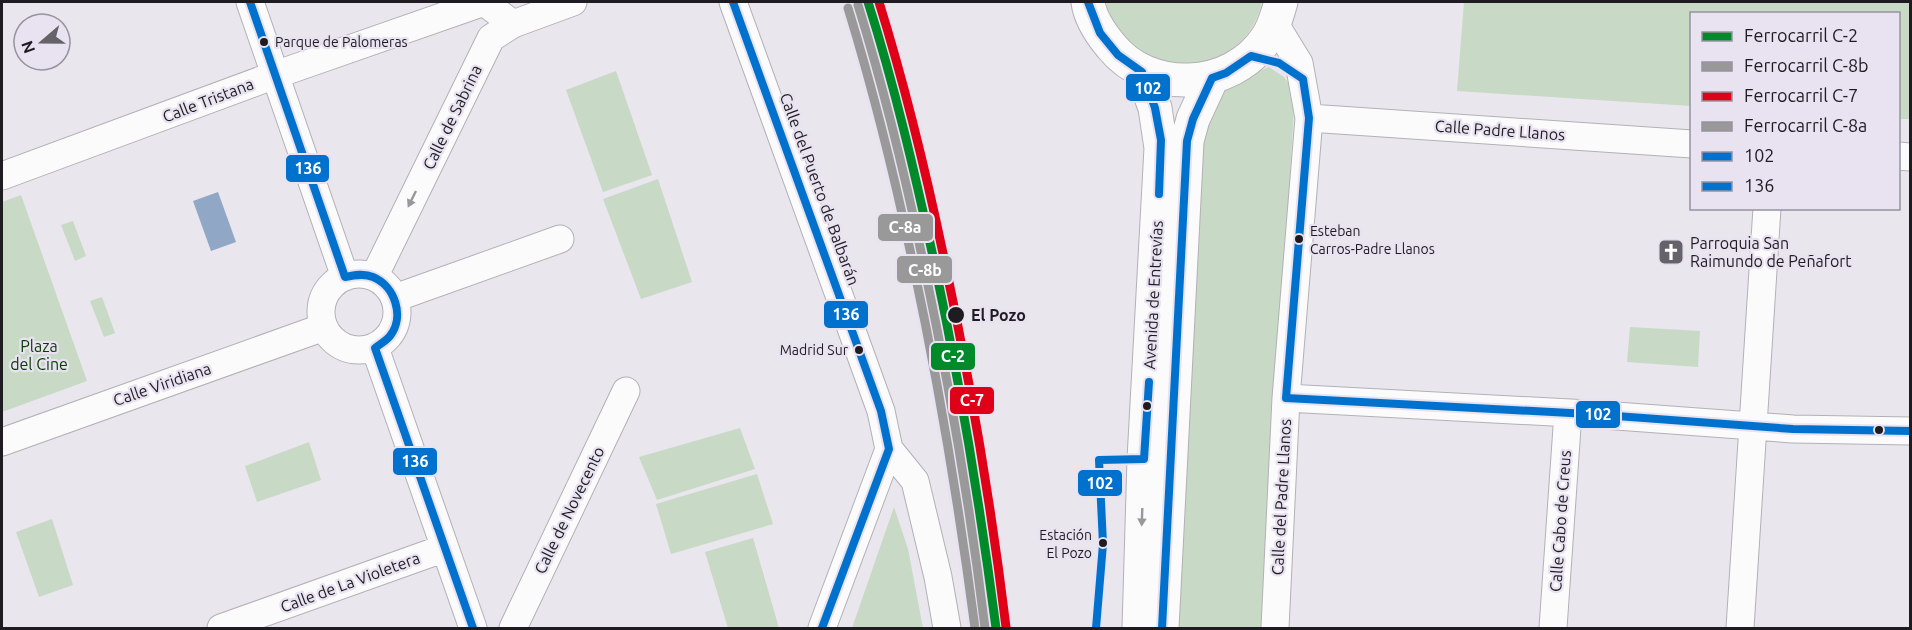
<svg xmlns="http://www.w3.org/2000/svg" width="1912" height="630" font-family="Ubuntu,sans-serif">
  <rect width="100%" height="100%" fill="#e9e6ee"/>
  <!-- green -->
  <path fill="#c8d9c6" d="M1106,2H1262C1248,65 1175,84 1128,41C1118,31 1108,16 1106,2Z
    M1464,2H1910V119H1899L1898,14H1692L1691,106L1457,91Z
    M1269,67L1284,77L1295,92L1263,628H1172L1198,129L1225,90L1245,77Z
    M616,71L652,175L603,192L566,90Z
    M658,179L692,282L641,299L603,199Z
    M21,195L87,381L2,412V202Z
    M73,221L86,256L75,261L61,225Z
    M102,297L115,333L104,337L90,301Z
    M1630,327L1700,331L1698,367L1627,362Z
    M740,428L755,469L657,500L639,457Z
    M309,442L321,480L257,502L245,466Z
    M757,474L773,524L671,554L656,504Z
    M894,507L908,549L923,628H852Z
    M52,519L73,585L39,597L16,532Z
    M753,538L779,628H728L705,552Z"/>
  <!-- water -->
  <path fill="#90a7c6" d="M218,192L236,242L211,251L193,201Z"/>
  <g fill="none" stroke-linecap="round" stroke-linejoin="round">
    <!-- minor casing -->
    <g stroke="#b3b0b6" stroke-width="29">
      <path id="minor" d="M250,2L345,277
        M733,2L881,411L889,449L915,481L938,577L947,628
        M1309,118L1692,144
        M1898,156L1910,157
        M2,176L275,75L484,2L513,24
        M321 312a38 38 0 1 1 76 0a38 38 0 1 1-76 0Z
        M374,277L491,38L513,24L573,2
        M395,298L560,239
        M375,348L473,628
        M1286,398L1589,414L1793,429L1910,431
        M2,442L324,327
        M221,628L445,548
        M513,628L626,391
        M822,628L889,449
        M1275,628L1286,398L1309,118L1299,63L1275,24
        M1553,628L1568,413
        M1740,628L1767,208"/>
    </g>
    <!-- major casing -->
    <g stroke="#b3b0b6" stroke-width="35">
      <path id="major" d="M1088,2C1090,18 1101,34 1111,46C1149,94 1231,91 1266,39C1274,28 1277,15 1281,2
        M1139,628L1144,459L1161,148L1155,108L1142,72
        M1162,628L1187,141L1193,119L1212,78"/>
    </g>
    <!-- minor -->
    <use href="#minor" stroke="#fcfbfc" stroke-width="27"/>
    <!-- major -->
    <use href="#major" stroke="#fcfbfc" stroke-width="33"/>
    <!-- bus-1 casing -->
    <g stroke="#e8e2f1" stroke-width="12">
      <path id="bus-1" d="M1088,2L1100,33L1118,55L1142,72L1155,108L1161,140L1159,194
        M1286,398L1589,414L1793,429L1910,431
        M1096,628L1103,544L1099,460L1144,459L1149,382
        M1162,628L1187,141L1193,119L1212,78L1226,73L1251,56L1279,63L1303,79L1309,118L1286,398"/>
    </g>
    <!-- bus-2 casing -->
    <g stroke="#e8e2f1" stroke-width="12">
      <path id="bus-2" d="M250,2L345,277C354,275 364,273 373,277C395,286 405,317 390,336C386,341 380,344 375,348L473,628
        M733,2L881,411L889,449L822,628"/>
    </g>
    <!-- bus-1 -->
    <use href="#bus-1" stroke="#0072ce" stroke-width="8"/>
    <!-- bus-2 -->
    <use href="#bus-2" stroke="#0072ce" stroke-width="8"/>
    <!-- rail-1 casing -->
    <g stroke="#e8e2f1" stroke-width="14">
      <path id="rail-1" d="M868,2C895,87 915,174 934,261C960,383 980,505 996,628"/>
    </g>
    <!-- rail-2 casing -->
    <g stroke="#e8e2f1" stroke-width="14">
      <path id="rail-2" d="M858,5C884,89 905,175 923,261C949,383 970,505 985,628"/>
    </g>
    <!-- rail-3 casing -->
    <g stroke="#e8e2f1" stroke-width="14">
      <path id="rail-3" d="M879,2C905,86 926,172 944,258C970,380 991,503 1006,627"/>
    </g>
    <!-- rail-4 casing -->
    <g stroke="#e8e2f1" stroke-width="14">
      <path id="rail-4" d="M848,8C874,93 895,178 913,264C939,385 959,506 975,628"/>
    </g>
    <!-- rail-1 -->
    <use href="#rail-1" stroke="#008a29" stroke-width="9"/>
    <!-- rail-2 -->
    <use href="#rail-2" stroke="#9a999a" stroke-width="9"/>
    <!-- rail-3 -->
    <use href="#rail-3" stroke="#de0118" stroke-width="9"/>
    <!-- rail-4 -->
    <use href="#rail-4" stroke="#9a999a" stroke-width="9"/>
  </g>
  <!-- one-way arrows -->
  <defs><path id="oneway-solid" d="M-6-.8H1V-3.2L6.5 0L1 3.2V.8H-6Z" transform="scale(1.5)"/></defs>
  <g fill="#989799">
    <use href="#oneway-solid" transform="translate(412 199) rotate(116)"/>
    <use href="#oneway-solid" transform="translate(1142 517) rotate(92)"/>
  </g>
  <!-- icons -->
  <defs>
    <g id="church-square" transform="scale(1.35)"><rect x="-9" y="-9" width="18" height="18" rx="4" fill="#656369" stroke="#e8e2f1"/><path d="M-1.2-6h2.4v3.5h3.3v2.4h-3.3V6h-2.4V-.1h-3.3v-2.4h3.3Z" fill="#fff"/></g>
  </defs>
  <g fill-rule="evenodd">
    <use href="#church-square" x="1671" y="252"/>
  </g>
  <!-- markers -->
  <g fill="#1e1c21" stroke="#e8e2f1" stroke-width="2">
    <circle cx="264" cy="42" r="5"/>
    <circle cx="1299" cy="239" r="5"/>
    <circle cx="956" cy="315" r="9"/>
    <circle cx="859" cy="350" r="5"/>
    <circle cx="1147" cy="406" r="5"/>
    <circle cx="1879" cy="430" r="5"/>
    <circle cx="1103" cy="543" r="5"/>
  </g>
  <g text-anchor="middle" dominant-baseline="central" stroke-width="4.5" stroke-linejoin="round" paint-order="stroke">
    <!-- bus labels -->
    <g font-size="14" fill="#1e1c21" stroke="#e8e2f1" text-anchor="start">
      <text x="275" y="42">Parque de Palomeras</text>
      <text x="1310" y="231">Esteban<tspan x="1310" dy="18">Carros-Padre Llanos</tspan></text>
      <text x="848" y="350" text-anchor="end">Madrid Sur</text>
      <text x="1092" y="535" text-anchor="end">Estación<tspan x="1092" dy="18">El Pozo</tspan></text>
    </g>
    <!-- street labels -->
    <g font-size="16" fill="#1e1c21" stroke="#e8e2f1">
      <text transform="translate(208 100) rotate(-21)">Calle Tristana</text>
      <text transform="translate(452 117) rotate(-64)">Calle de Sabrina</text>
      <text transform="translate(1500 130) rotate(4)">Calle Padre Llanos</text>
      <text transform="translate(820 189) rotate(70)">Calle del Puerto de Balbarán</text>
      <text transform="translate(1153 295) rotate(-87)">Avenida de Entrevías</text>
      <text transform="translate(162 384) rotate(-19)">Calle Viridiana</text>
      <text transform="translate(1281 497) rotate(-87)">Calle del Padre Llanos</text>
      <text transform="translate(569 510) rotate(-64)">Calle de Novecento</text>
      <text transform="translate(1560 521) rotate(-86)">Calle Cabo de Creus</text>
      <text transform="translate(350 582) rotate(-20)">Calle de La Violetera</text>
    </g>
    <!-- poi labels -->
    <g font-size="16" fill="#1e1c21" stroke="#e8e2f1" text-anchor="start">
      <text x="1690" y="243">Parroquia San<tspan x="1690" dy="18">Raimundo de Peñafort</tspan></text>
    </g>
    <!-- stop labels -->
    <g font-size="16" font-weight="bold" fill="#1e1c21" stroke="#e8e2f1" text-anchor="start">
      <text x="971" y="315">El Pozo</text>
    </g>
    <!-- park labels -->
    <g font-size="16" fill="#093c00" stroke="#e8e2f1">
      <text x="39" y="346">Plaza<tspan x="39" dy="18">del Cine</tspan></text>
    </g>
  </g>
  <g stroke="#e8e2f1" stroke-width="2">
    <rect x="1125" y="73" width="46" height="29" rx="6" fill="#0072ce"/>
    <rect x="285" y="154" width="45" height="29" rx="6" fill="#0072ce"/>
    <rect x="877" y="213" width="57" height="29" rx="6" fill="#9a999a"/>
    <rect x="896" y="255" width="57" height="29" rx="6" fill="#9a999a"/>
    <rect x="823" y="300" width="46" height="29" rx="6" fill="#0072ce"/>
    <rect x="930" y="342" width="46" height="29" rx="6" fill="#008a29"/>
    <rect x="949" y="386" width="46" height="29" rx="6" fill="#de0118"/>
    <rect x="1575" y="400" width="46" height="29" rx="6" fill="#0072ce"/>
    <rect x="392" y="447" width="46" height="29" rx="6" fill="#0072ce"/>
    <rect x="1077" y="469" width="46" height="28" rx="6" fill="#0072ce"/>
  </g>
  <g font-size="16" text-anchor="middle" font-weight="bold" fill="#fff">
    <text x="1148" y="94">102</text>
    <text x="308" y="174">136</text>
    <text x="905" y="233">C-8a</text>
    <text x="925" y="276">C-8b</text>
    <text x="846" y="320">136</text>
    <text x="953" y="362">C-2</text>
    <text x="972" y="406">C-7</text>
    <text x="1598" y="420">102</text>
    <text x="415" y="467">136</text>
    <text x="1100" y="489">102</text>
  </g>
  <!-- border -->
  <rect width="1912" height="630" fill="none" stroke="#1e1c21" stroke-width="6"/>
  <!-- legend -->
  <rect x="1690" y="12" width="210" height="198" fill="#e8e2f1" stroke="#97939e" stroke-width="1.5"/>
  <rect x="1702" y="32" width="30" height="9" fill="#008a29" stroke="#97939e" stroke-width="1.5"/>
  <text x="1744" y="42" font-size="18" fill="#1e1c21">Ferrocarril C-2</text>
  <rect x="1702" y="62" width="30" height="9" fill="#9a999a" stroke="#97939e" stroke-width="1.5"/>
  <text x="1744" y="72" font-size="18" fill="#1e1c21">Ferrocarril C-8b</text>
  <rect x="1702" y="92" width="30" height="9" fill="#de0118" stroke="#97939e" stroke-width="1.5"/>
  <text x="1744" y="102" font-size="18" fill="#1e1c21">Ferrocarril C-7</text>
  <rect x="1702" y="122" width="30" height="9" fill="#9a999a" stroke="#97939e" stroke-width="1.5"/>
  <text x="1744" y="132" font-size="18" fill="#1e1c21">Ferrocarril C-8a</text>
  <rect x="1702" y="152" width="30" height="9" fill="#0072ce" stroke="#97939e" stroke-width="1.5"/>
  <text x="1744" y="162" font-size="18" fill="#1e1c21">102</text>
  <rect x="1702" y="182" width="30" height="9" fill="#0072ce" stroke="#97939e" stroke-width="1.5"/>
  <text x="1744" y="192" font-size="18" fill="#1e1c21">136</text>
  <!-- north arrow -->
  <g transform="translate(42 42) rotate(250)"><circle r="28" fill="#e8e2f1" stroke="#97939e" stroke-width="1.5"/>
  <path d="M0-4.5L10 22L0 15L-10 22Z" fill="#656369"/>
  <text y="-9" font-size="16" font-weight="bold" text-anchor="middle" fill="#1e1c21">N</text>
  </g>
</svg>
